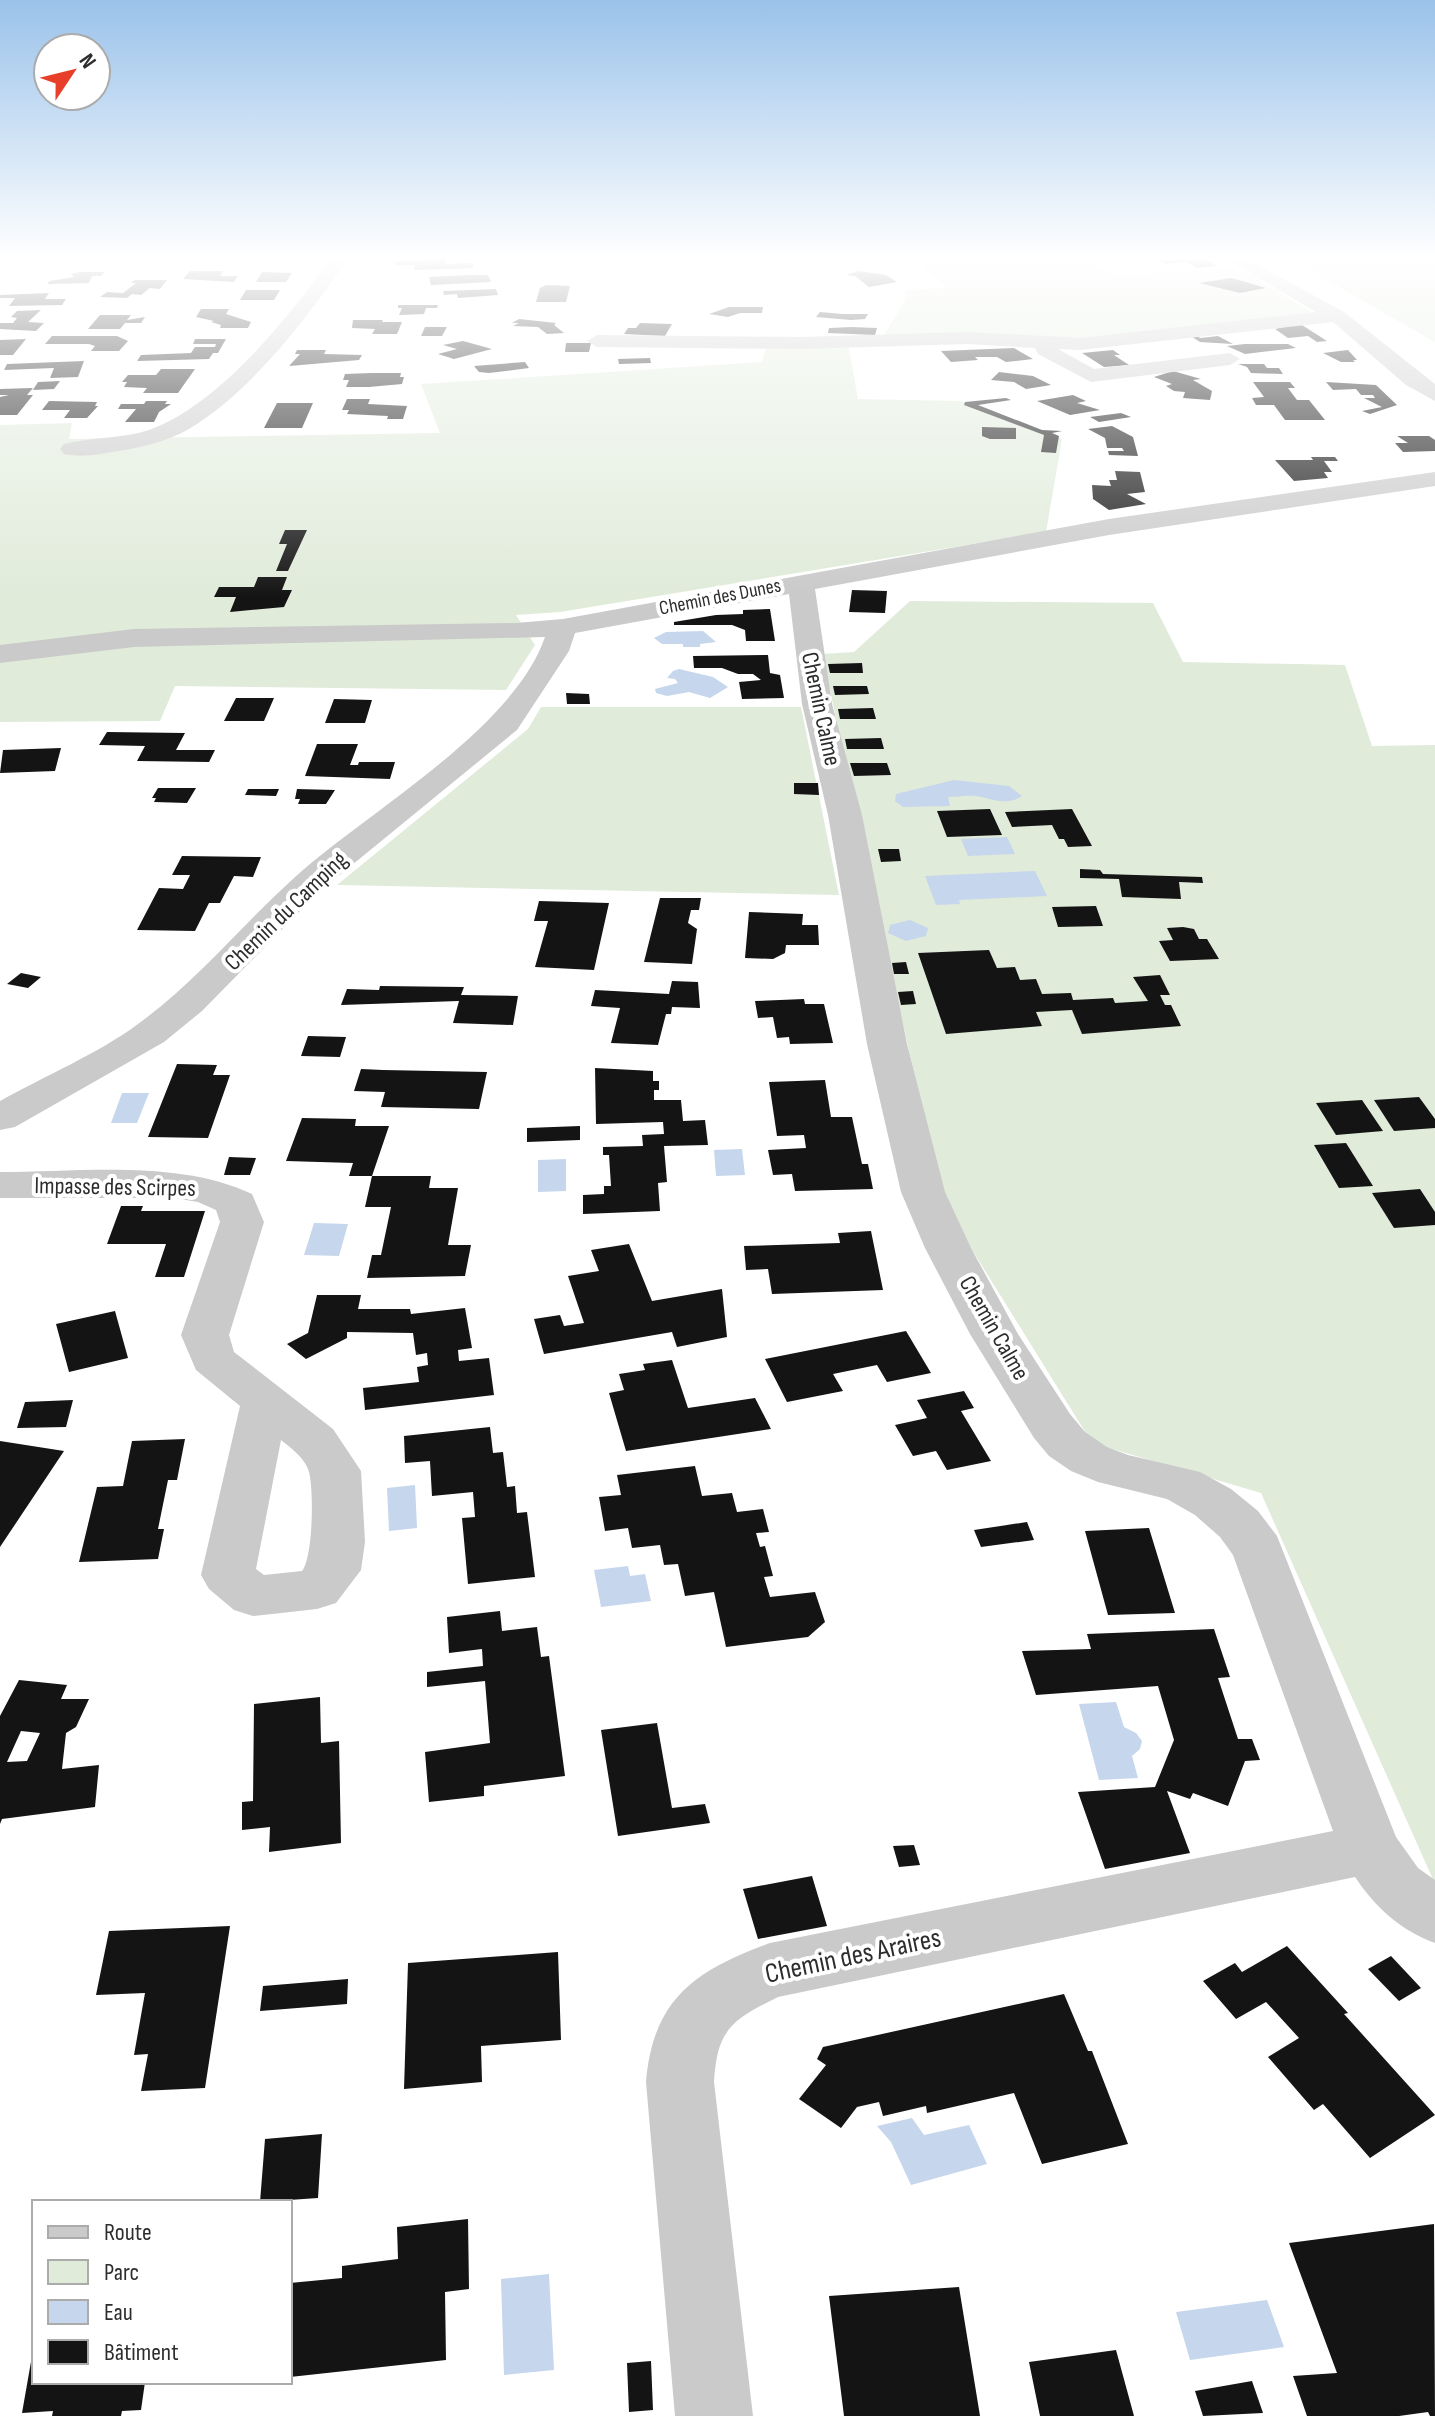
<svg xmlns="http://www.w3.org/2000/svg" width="1435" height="2416" font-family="'Sofia Sans Condensed',sans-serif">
  <rect width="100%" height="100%" fill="#fff"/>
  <!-- green -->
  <path fill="#e0ebda" d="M750,259H1086L1114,276L1233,268L1252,276L1317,315L1080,342L881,340L904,302L906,290L946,288L916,261L799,266Z
    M1290,259H1435V342Z
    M848,343L858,399L960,401L1062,439L1046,532L560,612L516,615L535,645L506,690L175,686L160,721L0,722V425L72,423L69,439L440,433L421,384L762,362L767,345Z
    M910,601L1153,603L1183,662L1345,665L1372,746L1435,745V1884L1261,1493L1092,1443L948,1211L909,1051L822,654L854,652Z
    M541,707H801L839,895L337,885L528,729Z"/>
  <!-- water -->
  <path fill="#c6d6ec" d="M703,631L716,642L700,644V647H683V644H662L654,638L666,632Z
    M679,669L713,677L728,687L710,698L689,692L667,696L656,693L655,689L678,683L675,679L667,678L673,671Z
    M954,780L1009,786L1022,796C1006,807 992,798 975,796C967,795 956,797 948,797L950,806L903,807L895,801L896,794Z
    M1007,837L1015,854L968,856L961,839Z
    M1035,871L1047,896L959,900L960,904L936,905L925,876Z
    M910,920L928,928L926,936L906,941L888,933L890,925Z
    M122,1093H149L137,1123H111Z
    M742,1149L745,1175L716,1176L714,1150Z
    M566,1159V1191L538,1192V1160Z
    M314,1223L348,1224L339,1256L304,1255Z
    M415,1485L417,1528L389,1531L387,1488Z
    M628,1566L630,1576L645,1574L651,1601L601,1607L594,1570Z
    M1116,1702L1124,1727L1136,1733L1142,1741L1140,1749L1132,1756L1138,1778L1099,1780L1079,1704Z
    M912,2118L924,2135L969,2125L987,2164L911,2185L891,2142L877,2126Z
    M549,2274L554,2370L504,2375L501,2279Z
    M1267,2300L1284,2347L1190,2360L1176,2312Z"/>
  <!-- building -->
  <path fill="#141414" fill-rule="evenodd" d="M445,259L446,264L473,263V268L415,270L414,265H396L395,261Z
    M1206,259L1217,266L1197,268L1186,262L1165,264L1159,261Z
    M190,271H223L220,276H238L234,282L183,279Z
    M858,271L886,275L897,282L869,287L855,276L846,275Z
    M80,272H105L101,276H92L89,283L47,284L50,281L74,277L71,274Z
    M262,272L292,273L286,282H256Z
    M469,275H488L491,282L431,285L429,277Z
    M1232,278L1266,288L1240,293L1199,283Z
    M135,280H167L160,289L150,288L141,295L132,294L127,298L100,297L107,292L123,293L136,283H130Z
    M546,285L570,286L566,302H536L540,288Z
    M496,289L498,295L458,298L457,294L444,295L443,291Z
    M246,290H280L274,300H240Z
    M49,293L45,299H66L62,305L9,306L15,298H0V295Z
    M398,305H438L437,308H426L424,314L399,315L402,308H398Z
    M729,307H763L762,313H740L728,317L709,314Z
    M201,309H229L226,314L251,322L248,328H220L221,325L211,322L214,321L196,317Z
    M41,310L28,322L44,323L36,331L0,329V323H13L17,318L11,317L17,311Z
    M820,312L843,314H868L865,319L851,320L816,317Z
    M100,315H131L127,320L145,317L141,323H125L120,329H88Z
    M519,319L556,323L554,325L564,333L547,334L538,327L513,326L519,323H512Z
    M353,320H383L382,322H402L397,334H372L375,329L352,328Z
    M640,323L672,324L665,336L624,334L628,328H636Z
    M1294,325H1302L1327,341L1317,342L1308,336L1288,338L1275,329Z
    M425,327H447L442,336H421Z
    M829,328L851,327L877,328L875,335L828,333Z
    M1186,333L1201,338L1218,336L1233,344L1200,342Z
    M52,336H117L128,341L119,351H91L95,346L89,344H45Z
    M26,339L13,355H0V340Z
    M195,339H226L218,353H213L209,359L137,361L141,355L191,353L195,347H215L216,344H193Z
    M463,341L492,349L454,359L438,354L457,349L443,345Z
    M566,343H591L589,352H565Z
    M1245,344H1288L1296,348L1245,354L1227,346Z
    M1014,348L1033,359L1006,362L997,357H975L978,360L951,362L941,351Z
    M297,350H326L324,354L362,355L359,360L289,366L300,354H295Z
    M1113,350L1120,355H1114L1129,365L1104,367L1082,353Z
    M1348,350L1357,360H1353L1355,362H1341L1323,353Z
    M650,358L651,363L619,364L618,359Z
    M84,361L78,377L50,378L54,368L4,370L7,364Z
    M525,362L529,368L489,373L479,372L474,366Z
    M1238,364H1264L1267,368H1279L1283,374L1251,373L1247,367Z
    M161,369H195L178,393H143L147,388L124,387L127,382H122L128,375H156Z
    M1173,371L1201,379L1193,380L1212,391L1210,400L1183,398L1185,392L1174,391L1166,386L1172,384L1154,377Z
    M999,372L1033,376L1051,385L1026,389L1014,382L991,380Z
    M371,373H401L400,377H404L402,384L369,387H346L349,380H343L345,374Z
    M60,381L54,389L33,390L38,382Z
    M1253,382H1290L1295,388H1288L1297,400H1309L1325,420H1285L1274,405H1256L1252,398L1264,397Z
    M1326,382L1376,385L1397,405L1370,414L1362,411L1382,407L1364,398H1375L1373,395H1361L1356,389L1333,390Z
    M33,388L27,395H33L17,415H0V397L9,395H0V389Z
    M1073,395L1086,401L1077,403L1100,410L1070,415L1037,401Z
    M1006,398L1011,400L978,405L1042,430L1062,431L1052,433L1059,436L1056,453L1041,452L1044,435L964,405L965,402Z
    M347,399H370L368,404L407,406L403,419H387L388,416L347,414L349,410H342Z
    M49,401L97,402L95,406H98L87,418H64L70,410H42Z
    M146,401H167L165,404H171L159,412L154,422H125L136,409H118L121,404H144Z
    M277,403H313L302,428H264Z
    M1121,413L1131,417L1099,422L1090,417Z
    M1112,426L1133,437L1138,456L1109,455L1108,451H1124L1122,448H1107L1105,438L1088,429Z
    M982,427L1016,428V439H990L982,436Z
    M1397,436H1429L1435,440V451L1403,452L1395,443H1408Z
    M1311,457H1335L1338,461H1324L1332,472H1324L1328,478L1294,481L1275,460H1313Z
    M1115,471L1140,472L1145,492L1127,494L1146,504L1109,510L1093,499L1092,485L1111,486L1109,480H1117Z
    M285,530H307L288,571H276L287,544H279Z
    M258,577H287L282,590H292L284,607L230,612L236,597H214L219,587H254Z
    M852,590L887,591L885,613L849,612Z
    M770,609L775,641H746L745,630L732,625H674V622L716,615L743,614V610Z
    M768,655L770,673L780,675L784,698L742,699L739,682L761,680L753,674H738L722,668H694L693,656Z
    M862,663L863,673H830L828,664Z
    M833,686H867L869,694L835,695Z
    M566,693L589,694L590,704H567Z
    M236,698H274L264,721H224Z
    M334,699L372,700L365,723H325Z
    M873,708L876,719H840L838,709Z
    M107,732L185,733L176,750H215L209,762L137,761L145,746L99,745Z
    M881,738L884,749H847L845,739Z
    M317,744H358L350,765H358L359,762H395L390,779L305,776Z
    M61,748L55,771L0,773L3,750Z
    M850,763H887L891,775L854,776Z
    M794,783H818L819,795L794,794Z
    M158,788H196L187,803L154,802L156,798H152Z
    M248,789H279L276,796L245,795Z
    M297,789L335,790L326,804H298L300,799H295Z
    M990,809L1002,835L947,837L937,811Z
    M1072,809L1092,846L1068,847L1064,839H1059L1052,825L1012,827L1005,812Z
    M878,849H899L901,861L881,862Z
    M182,856L261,857L253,877L234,876L220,903H209L195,931L137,930L159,888L183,889L190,875H172Z
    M1080,869L1100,870L1103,874L1202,877L1203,883L1179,882L1181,899L1122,897L1119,879L1080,878Z
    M660,898H701L699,910H691L688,923L697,929L692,964L644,962Z
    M539,901L609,903L594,970L535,967L548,921H534Z
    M1096,906L1103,926L1058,927L1052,907Z
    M749,912L803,914L802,925H818L819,945H786L785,953L773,959L745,958Z
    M1183,927L1194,929L1199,939H1207L1219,959L1170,961L1159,941L1173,940L1167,928Z
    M989,950L997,968L1015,967L1020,980L1036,979L1042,994L1071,993L1073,1000L1113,998L1115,1003L1148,1001L1133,977L1160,975L1170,995H1160L1165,1005H1171L1181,1026L1082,1034L1072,1010L1036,1012L1042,1026L946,1034L918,953Z
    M906,962L909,974H894L892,963Z
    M21,973L41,977L28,988L7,984Z
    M672,981L698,982L700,1008L672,1007L671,1014H666L658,1045L611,1043L620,1008L591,1006L595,990L669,994Z
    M380,986L464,987L461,995L518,996L513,1025L453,1023L459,1001L341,1005L347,989L379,990Z
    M913,991L916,1004L901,1005L898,992Z
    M804,999L805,1004H824L833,1043L790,1044L789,1037L777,1038L773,1017L758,1018L755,1001Z
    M308,1036L346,1037L340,1057L301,1056Z
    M177,1064L217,1065L213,1075H230L208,1138L148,1137Z
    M595,1068L653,1071V1081H659V1090H654V1100H681L683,1121L705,1120L708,1145L664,1146L667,1182L658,1183L660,1211L583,1214V1195L604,1194V1186H611L609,1155H603V1147L643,1146L642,1135L664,1134L663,1122L596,1124Z
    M361,1069L383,1070L487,1072L479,1109L381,1107L385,1092L354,1091Z
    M825,1080L831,1117H852L862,1164H868L873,1189L795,1191L792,1174L773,1175L768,1150L806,1148L804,1135L777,1136L769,1082Z
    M1419,1097L1435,1119V1128L1394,1131L1374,1100Z
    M1362,1100L1383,1131L1336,1135L1316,1103Z
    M302,1118L356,1119L355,1126H389L372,1176H349L353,1163L286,1161Z
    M580,1126V1140L527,1142V1128Z
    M1346,1143L1373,1186L1339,1188L1314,1145Z
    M229,1157L256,1158L250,1175H224Z
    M372,1176H431L429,1188H458L448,1245H471L465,1276L367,1278L372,1255H381L391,1207H365Z
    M1420,1189L1435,1212V1225L1394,1228L1372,1193Z
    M121,1206H143L141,1211H205L184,1277H155L166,1244H107Z
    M871,1231L883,1290L772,1294L768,1269L746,1270L744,1246L840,1243L838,1233Z
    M629,1244L652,1301L722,1289L727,1337L677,1347L672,1332L544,1354L534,1319L560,1315L564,1326L584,1323L568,1276L599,1271L591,1250Z
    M317,1295H361L358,1309H410L411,1314L465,1308L472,1348L458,1350L459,1361L489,1358L494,1395L365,1410L363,1388L419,1382L417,1367L428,1365L427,1353L416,1355L413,1333L347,1332V1338L306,1359L287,1344L308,1333Z
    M115,1311L128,1358L69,1372L56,1324Z
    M906,1331L931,1373L887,1382L877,1365L833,1374L843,1391L787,1402L765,1359Z
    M672,1360L688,1408L755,1398L771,1429L626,1451L609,1393L624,1390L619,1374L645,1370L643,1364Z
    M964,1391L974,1408L961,1411L991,1461L947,1470L936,1451L913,1456L895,1425L927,1418L917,1400Z
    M73,1400L66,1427L17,1428L25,1402Z
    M490,1427L493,1453L503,1452L507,1487L515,1486L517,1513L527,1512L535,1577L468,1584L462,1518L475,1517L473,1492L432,1496L430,1461L405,1463L404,1436Z
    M185,1439L177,1480H168L158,1529H164L158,1559L79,1562L97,1487L123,1486L132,1441Z
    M0,1441L64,1451L0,1547Z
    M695,1466L702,1496L732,1493L737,1512L763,1509L769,1532L756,1533L760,1547L765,1546L773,1576L764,1577L770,1597L815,1592L825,1622L808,1637L726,1647L714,1592L685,1596L678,1564L664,1565L660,1545L632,1548L628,1528L605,1531L599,1497L621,1495L617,1475Z
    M1027,1522L1034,1540L981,1547L974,1530Z
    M1149,1528L1175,1613L1108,1615L1085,1531Z
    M500,1611L502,1631L537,1627L541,1657L549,1656L565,1776L484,1786V1796L429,1802L425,1752L490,1743L485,1681L427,1687V1672L483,1666L482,1649L449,1653L447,1617Z
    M1214,1629L1230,1677L1218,1678L1238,1739H1252L1260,1760L1245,1761L1228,1806L1193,1793L1190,1799L1167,1791L1190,1853L1105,1869L1078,1792L1155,1787L1174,1740L1158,1686L1036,1695L1022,1651L1091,1649L1087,1634Z
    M19,1680L67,1685L61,1699H89L76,1727L66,1733L62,1769L99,1765L95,1807L2,1819L0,1824V1716ZM21,1731L40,1733L27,1761L7,1762Z
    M320,1697L321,1743L339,1741L341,1843L269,1852L270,1827L242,1830V1802L253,1801L254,1704Z
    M657,1723L672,1808L705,1804L710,1823L618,1836L601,1730Z
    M914,1845L920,1865L899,1867L893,1846Z
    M812,1876L827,1926L758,1939L743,1889Z
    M230,1926L205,2088L141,2091L148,2054L134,2055L145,1993L96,1995L109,1931Z
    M1287,1946L1348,2013L1344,2014L1435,2115L1370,2158L1323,2104L1314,2110L1268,2057L1299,2038L1266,2002L1236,2019L1203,1981L1235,1963L1242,1972Z
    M558,1952L561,2040L481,2046L482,2082L404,2089L408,1963Z
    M1391,1956L1421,1988L1399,2001L1368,1969Z
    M348,1979L347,2004L260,2011L263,1986Z
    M1064,1994L1088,2051H1092L1128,2144L1042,2164L1014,2093L927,2113L926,2106L883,2116L879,2102L857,2107L841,2128L799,2099L826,2065L817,2059L823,2047Z
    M322,2134L318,2198L260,2202L265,2139Z
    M468,2219L469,2289L445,2292L446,2360L290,2377V2283L342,2278V2266L398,2259L397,2227Z
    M1434,2224L1435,2416H1430L1428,2412L1399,2416H1307L1293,2376L1337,2373L1289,2243Z
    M959,2287L980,2416H844L829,2296Z
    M1116,2350L1134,2416H1040L1029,2362Z
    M32,2356L34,2382H145L141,2410L122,2411L121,2416H52L53,2411L22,2413Z
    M651,2361L653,2410L629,2412L627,2363Z
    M1252,2381L1263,2413L1203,2416L1195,2391Z"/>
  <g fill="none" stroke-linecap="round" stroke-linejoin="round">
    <!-- minor -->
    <path fill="#cacaca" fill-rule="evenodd" d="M330,259H348C307,318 251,392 189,429C168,441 143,447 119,451C101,454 81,458 64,454L60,449L64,444C92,437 121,439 149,430C219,405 288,318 330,259Z
      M1226,259H1247L1344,312L1435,384V401L1406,385L1333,322L1080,350L1058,349L1094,369L1230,353L1240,359L1230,365L1091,382L1038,354L1035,348L967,344L801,349L597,347L587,341L597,335L801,337L967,332L1080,338L1316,312Z
      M1435,472V486L1109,535L815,589L832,704L862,815L907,1044L945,1192L971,1248L1018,1334L1070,1414L1085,1432L1107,1447L1128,1455L1200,1472L1231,1489L1258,1511L1277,1536L1396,1837L1418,1868L1435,1880V1943C1400,1930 1376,1908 1355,1877L778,1997C732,2020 717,2029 714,2082L753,2416H675L646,2082C653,1998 696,1970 770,1943L1333,1831L1233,1555L1220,1537L1195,1515L1167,1499L1098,1482L1071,1471L1049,1456L1034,1438L970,1334L925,1248L901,1192L867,1044L828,815L802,704L789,594L575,633L569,651L517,730L319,892L202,1011L164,1042L15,1127L0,1130V1101C43,1077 99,1053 138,1024C196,982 241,926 294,878C367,812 513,730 545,637L134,647L0,663V645L134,629L516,623L563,619L1109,519Z
      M0,1172C79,1172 179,1159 252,1194L264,1222L229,1335L234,1352L333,1429L361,1471L365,1542L361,1570L336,1603L317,1609L253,1616L234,1610L209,1589L201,1575L240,1406L196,1370L181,1335L220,1222L216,1210L198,1202L174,1198H0ZM281,1440C291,1448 306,1459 309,1472C314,1490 313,1558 302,1571L264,1575L256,1569Z"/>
  </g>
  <!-- sky -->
  <linearGradient id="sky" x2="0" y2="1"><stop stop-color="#9ac2ea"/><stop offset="0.43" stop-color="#fff"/><stop offset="1" stop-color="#fff" stop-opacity="0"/></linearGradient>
  <rect width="1435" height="597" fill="url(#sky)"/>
  <g text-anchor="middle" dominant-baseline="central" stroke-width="8" stroke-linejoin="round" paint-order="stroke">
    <!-- far-street labels -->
    <g font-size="20" fill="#2d2d2d" stroke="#fff">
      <text transform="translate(720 597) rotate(-11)">Chemin des Dunes</text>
    </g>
    <!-- street labels -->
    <g font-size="24" fill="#2d2d2d" stroke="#fff">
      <text transform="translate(821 709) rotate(78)">Chemin Calme</text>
      <text transform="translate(286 911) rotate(-44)">Chemin du Camping</text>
      <text transform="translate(115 1187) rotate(1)">Impasse des Scirpes</text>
      <text transform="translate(994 1328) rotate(60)">Chemin Calme</text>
    </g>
    <!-- near-street labels -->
    <g font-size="28" fill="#2d2d2d" stroke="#fff">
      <text transform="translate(853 1956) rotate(-12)">Chemin des Araires</text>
    </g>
  </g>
  <!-- legend -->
  <rect x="32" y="2200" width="260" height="184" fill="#ffffff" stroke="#ababab" stroke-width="2"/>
  <rect x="48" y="2226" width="40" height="12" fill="#cacaca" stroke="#ababab" stroke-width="2"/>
  <text x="104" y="2240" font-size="24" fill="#2d2d2d">Route</text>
  <rect x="48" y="2260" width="40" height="24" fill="#e0ebda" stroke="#ababab" stroke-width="2"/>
  <text x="104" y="2280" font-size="24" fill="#2d2d2d">Parc</text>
  <rect x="48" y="2300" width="40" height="24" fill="#c6d6ec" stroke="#ababab" stroke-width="2"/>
  <text x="104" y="2320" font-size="24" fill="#2d2d2d">Eau</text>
  <rect x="48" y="2340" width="40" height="24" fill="#141414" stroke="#ababab" stroke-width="2"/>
  <text x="104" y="2360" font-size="24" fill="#2d2d2d">Bâtiment</text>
  <!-- north arrow -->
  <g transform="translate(72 72) rotate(55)"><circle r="38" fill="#ffffff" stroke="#ababab" stroke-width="2"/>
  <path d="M0-6L14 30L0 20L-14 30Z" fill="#e83f2b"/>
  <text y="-12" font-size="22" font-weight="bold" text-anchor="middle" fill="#2d2d2d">N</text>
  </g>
</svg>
